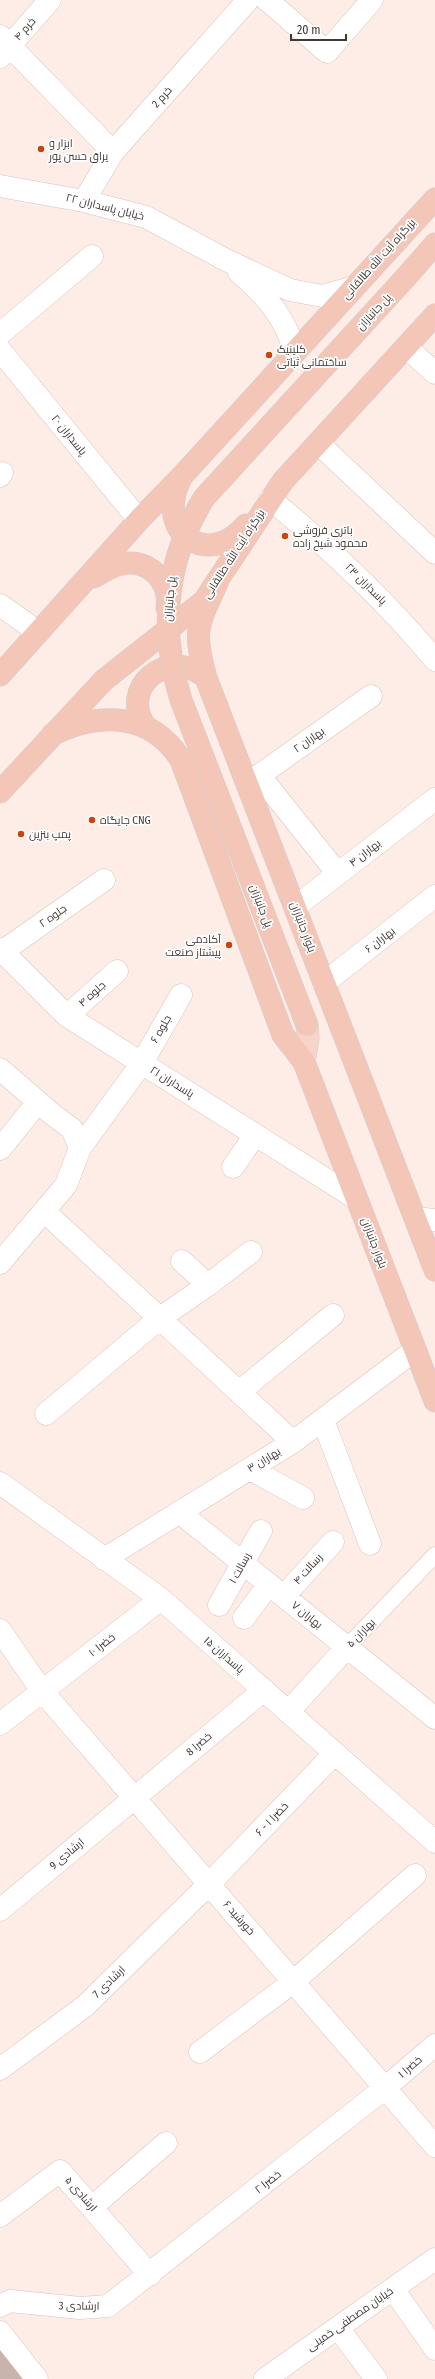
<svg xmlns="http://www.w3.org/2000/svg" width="435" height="2379" font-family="'Fira Sans Condensed',Cairo,sans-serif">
  <defs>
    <filter id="shadow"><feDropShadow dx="4.5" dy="2.5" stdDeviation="1" flood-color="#0004"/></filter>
  </defs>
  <rect width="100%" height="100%" fill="#feede7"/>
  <!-- building -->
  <path fill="#c8b4ad" filter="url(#shadow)" d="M0,2345L25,2379H0Z"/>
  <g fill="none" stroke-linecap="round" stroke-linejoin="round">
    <!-- pedestrian casing -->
    <g stroke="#d8c3bd" stroke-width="17">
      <path id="pedestrian" d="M347,1647L435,1555"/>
    </g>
    <!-- minor casing -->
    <g stroke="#d8c3bd" stroke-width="23">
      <path id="minor" d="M267,0L327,52L372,0
        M0,36L113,152
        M0,57L50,0
        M84,201L113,152L248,0
        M0,334L92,256
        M406,347L435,373
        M0,350L139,520
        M318,443L435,553
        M0,476L2,473
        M270,499C331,549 385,600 435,660
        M0,605L27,624L36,635
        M259,775L338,874
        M247,784L371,696
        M295,907L435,799
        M0,949L67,1016L357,1199
        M3,951L104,880
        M324,983L435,896
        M67,1016L117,971
        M0,1069L52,1114L72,1129L80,1148L66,1185L0,1263
        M80,1148L142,1063L181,995
        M0,1149L38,1102
        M233,1167L255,1135
        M44,1211L293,1442
        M415,1218L435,1220
        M208,1285L251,1252
        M239,1392L333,1315
        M46,1414L160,1318L208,1285L182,1261
        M323,1420L370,1544
        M250,1469L303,1498
        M0,1483L161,1599L435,1842
        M179,1512L435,1718
        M104,1559L293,1442L415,1350
        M284,1596L333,1542
        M219,1605L261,1531
        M244,1618L269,1584
        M0,1630L42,1691L435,2146
        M288,1712L347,1647
        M0,1724L161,1599
        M0,1910L264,1690
        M200,2052L293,1982L415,1875
        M0,2069L85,2006L209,1884L335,1753
        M92,2207L166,2143
        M0,2216L60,2171L150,2275
        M393,2289L435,2349
        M0,2306L10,2301L80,2308L108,2306L385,2088L435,2045
        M338,2328L376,2379
        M0,2332L37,2379"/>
    </g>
    <!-- secondary casing -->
    <g stroke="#d8c3bd" stroke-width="23">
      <path id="secondary" d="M0,186L84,201L146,217L224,259L290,290L322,296L354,287
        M239,272C266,296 284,315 295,352
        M265,2379L435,2259"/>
    </g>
    <!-- primary casing -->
    <g stroke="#d1cfcf" stroke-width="23">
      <path id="primary" d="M304,1062L308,1038L307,1025"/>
    </g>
    <!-- trunk casing -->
    <g stroke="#d1cfcf" stroke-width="23">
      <path id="trunk" d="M407,276L435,244
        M180,480C154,534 209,569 246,525
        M94,577C103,572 112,565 122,564C149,558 171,582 167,608
        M217,583C197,627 193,630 206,678L435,1270
        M0,675L139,520L182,476L435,199
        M146,727C117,688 169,645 206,678
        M53,734C100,712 151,712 181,760L283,1035L304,1062L435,1401
        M0,792L104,680L204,601L283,481L435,315"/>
    </g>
    <!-- pedestrian -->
    <use href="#pedestrian" stroke="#fff" stroke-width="16"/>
    <!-- minor -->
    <use href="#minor" stroke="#fff" stroke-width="22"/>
    <!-- secondary -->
    <use href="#secondary" stroke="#fff" stroke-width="22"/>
    <!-- primary -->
    <use href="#primary" stroke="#f6d4ca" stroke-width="22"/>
    <!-- trunk -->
    <use href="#trunk" stroke="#f3c6b8" stroke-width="22"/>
    <!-- trunk-bridge casing -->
    <g stroke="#d1cfcf" stroke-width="23" stroke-linecap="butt">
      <path id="trunk-bridge" d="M307,1025L181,700C159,629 165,561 204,498L407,276"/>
    </g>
    <!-- trunk-bridge -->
    <use href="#trunk-bridge" stroke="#f3c6b8" stroke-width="22"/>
  </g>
  <!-- markers -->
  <g fill="#cb440f" stroke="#fefefe" stroke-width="1.5">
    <circle cx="41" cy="149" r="4"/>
    <circle cx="269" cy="355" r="4"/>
    <circle cx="285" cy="536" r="4"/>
    <circle cx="92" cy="820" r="4"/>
    <circle cx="21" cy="834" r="4"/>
    <circle cx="229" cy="945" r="4"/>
  </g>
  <g text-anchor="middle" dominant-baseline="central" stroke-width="3.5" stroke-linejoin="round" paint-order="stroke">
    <!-- street labels -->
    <g font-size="11" fill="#413836" stroke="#fefefe">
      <text transform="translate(25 29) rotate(-49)">خرم ۴</text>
      <text transform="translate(162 97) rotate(-49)">خرم 2</text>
      <text transform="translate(105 207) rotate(14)">خیابان پاسداران ۲۲</text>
      <text transform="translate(379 259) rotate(-48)">بزرگراه آیت الله طالقانی</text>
      <text transform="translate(374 312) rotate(-47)">پل جانبازان</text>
      <text transform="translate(69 435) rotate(51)">پاسداران ۲۰</text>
      <text transform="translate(234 554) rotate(-57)">بزرگراه آیت الله طالقانی</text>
      <text transform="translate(366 584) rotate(45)">پاسداران ۲۳</text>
      <text transform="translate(170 599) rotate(-85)">پل جانبازان</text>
      <text transform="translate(309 740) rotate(-35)">بهاران ۲</text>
      <text transform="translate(365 853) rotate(-38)">بهاران ۴</text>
      <text transform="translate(261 906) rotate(69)">پل جانبازان</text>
      <text transform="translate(53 916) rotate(-35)">جلوه ۲</text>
      <text transform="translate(303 927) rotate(69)">بلوار جانبازان</text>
      <text transform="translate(380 940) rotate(-38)">بهاران ۶</text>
      <text transform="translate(92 994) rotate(-42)">جلوه ۴</text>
      <text transform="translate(161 1029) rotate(-60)">جلوه ۶</text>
      <text transform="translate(172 1082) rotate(32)">پاسداران ۲۱</text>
      <text transform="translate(374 1243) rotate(69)">بلوار جانبازان</text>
      <text transform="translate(264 1460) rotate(-31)">بهاران ۳</text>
      <text transform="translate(240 1568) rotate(-61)">رسالت ۱</text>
      <text transform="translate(308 1569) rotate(-48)">رسالت ۴</text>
      <text transform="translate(307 1615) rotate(39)">بهاران ۷</text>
      <text transform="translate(361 1633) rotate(-46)">بهاران ۵</text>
      <text transform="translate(102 1645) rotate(-38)">خضرا ۱۰</text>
      <text transform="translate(224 1655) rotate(41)">پاسداران ۱۵</text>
      <text transform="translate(199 1744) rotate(-40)">خضرا 8</text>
      <text transform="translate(272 1819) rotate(-46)">خضرا ۱ - ۶</text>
      <text transform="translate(67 1854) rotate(-40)">ارشادی 9</text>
      <text transform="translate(239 1918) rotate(49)">خورشید ۶</text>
      <text transform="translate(109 1982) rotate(-44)">ارشادی 7</text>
      <text transform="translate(410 2067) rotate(-41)">خضرا ۱</text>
      <text transform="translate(268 2182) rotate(-38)">خضرا ۲</text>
      <text transform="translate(81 2194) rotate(49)">ارشادی ۵</text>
      <text transform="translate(79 2306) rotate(1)">ارشادی 3</text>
      <text transform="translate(350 2319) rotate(-35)">خیابان مصطفی خمینی</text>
    </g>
    <!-- poi labels -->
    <g font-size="11" fill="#413836" stroke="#fefefe" text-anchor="start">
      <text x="49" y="143">ابزار و<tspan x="49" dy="13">یراق حسن پور</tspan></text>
      <text x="277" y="349">کلینیک<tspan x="277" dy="13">ساختمانی ثباتی</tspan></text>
      <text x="293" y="530">باتری فروشی<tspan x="293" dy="13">محمود شیخ زاده</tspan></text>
      <text x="100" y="820">جایگاه CNG</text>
      <text x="29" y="834">پمپ بنزین</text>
      <text x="221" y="939" text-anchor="end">آکادمی<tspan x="221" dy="13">پیشتاز صنعت</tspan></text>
    </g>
  </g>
  <!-- scale -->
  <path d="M291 34v6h55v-6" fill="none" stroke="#413836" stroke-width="2"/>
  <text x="297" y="34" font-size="12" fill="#413836" stroke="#fefefe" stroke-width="3" paint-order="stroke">20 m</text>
</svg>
